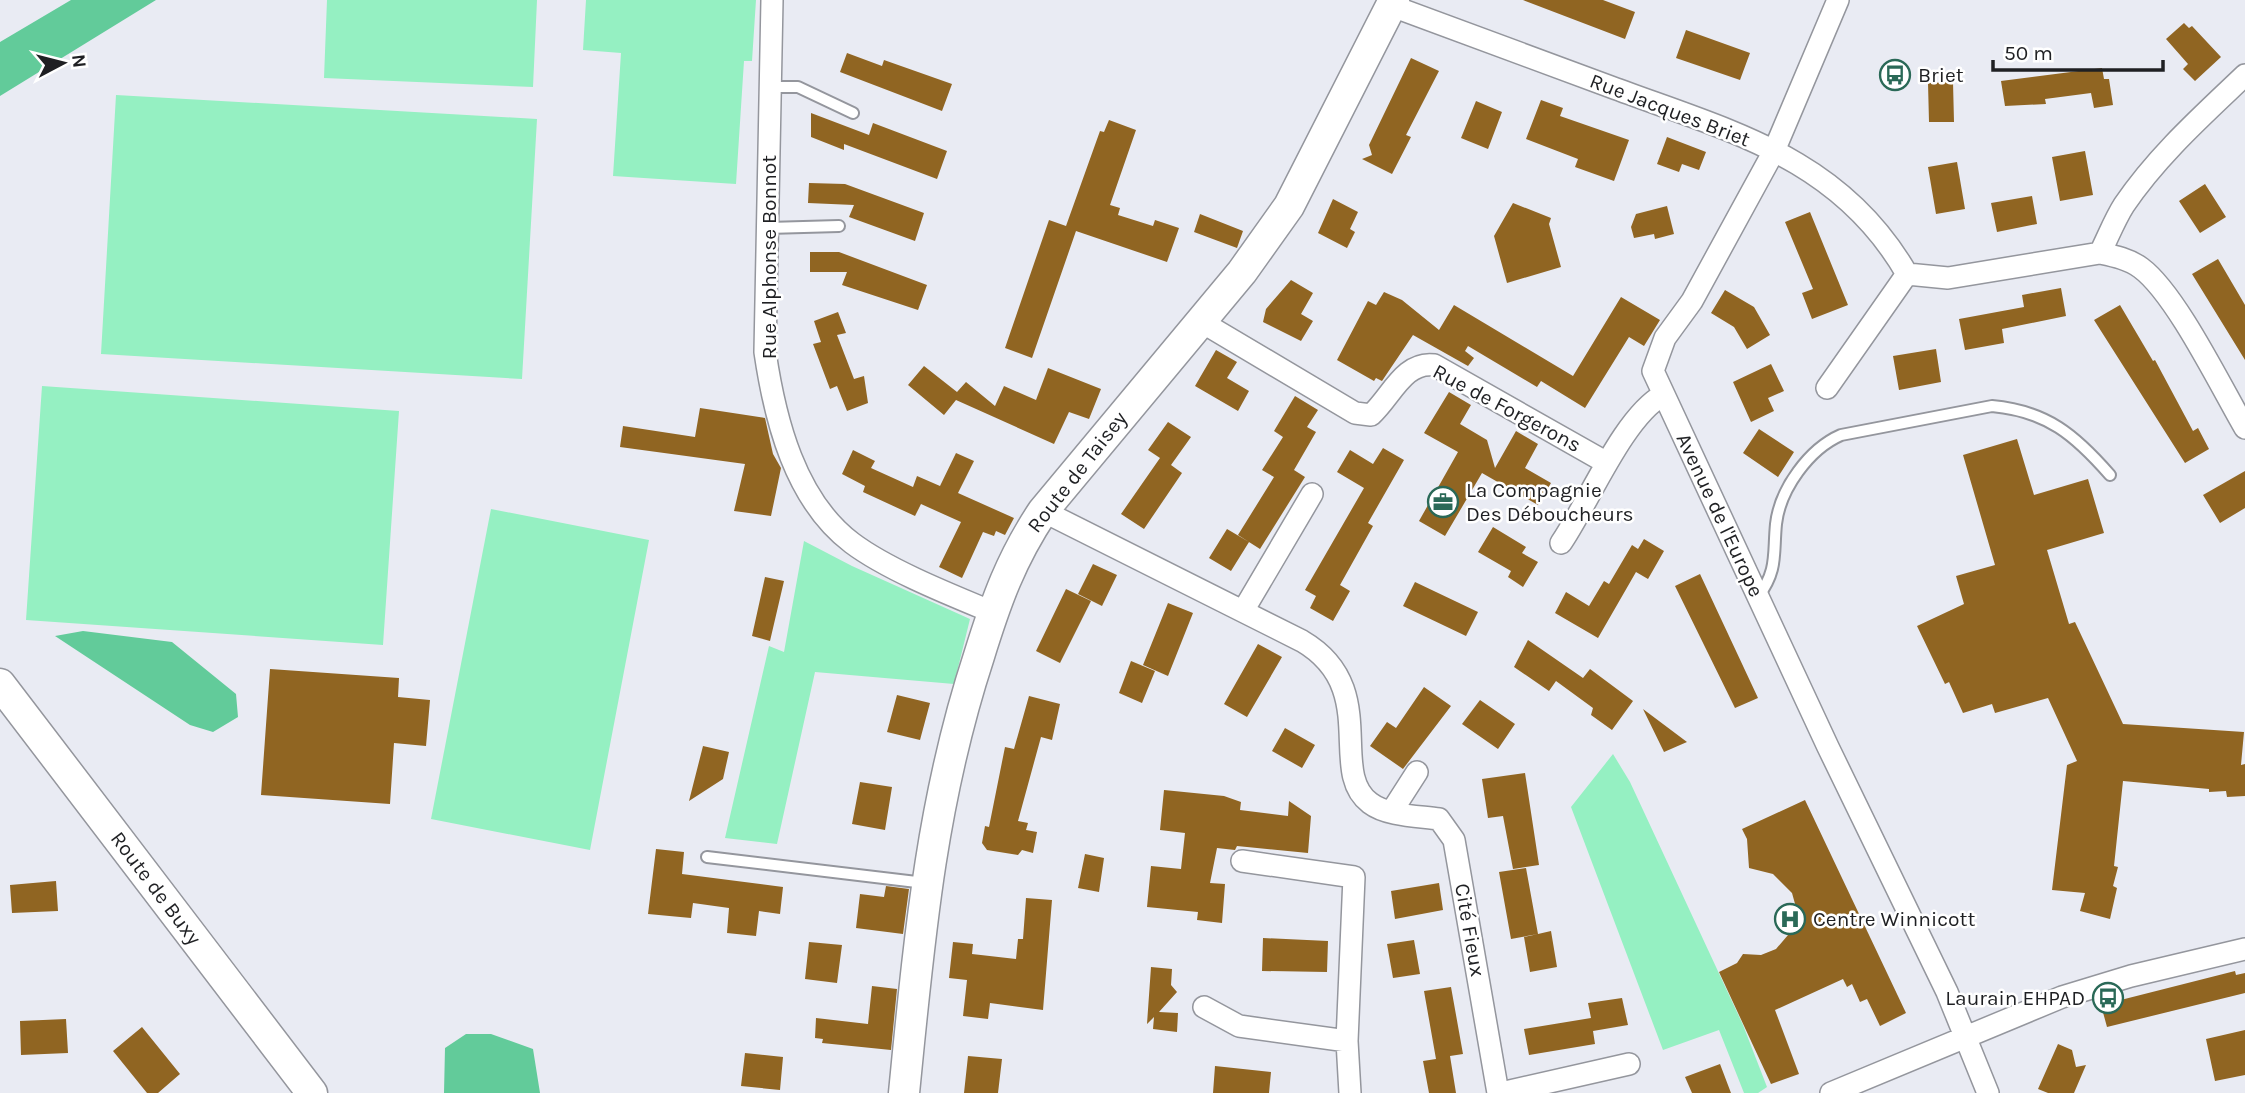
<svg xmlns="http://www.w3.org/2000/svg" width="2245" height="1093" font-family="Karla,sans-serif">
  <rect width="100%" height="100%" fill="#e9ebf3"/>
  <!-- green -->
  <path fill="#95f0c2" d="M327,0H537L533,87L324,78Z
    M586,0H756L752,61H744L736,184L613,176L621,53L583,50Z
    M116,95L537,119L522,379L101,354Z
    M42,386L399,411L383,645L26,620Z
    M491,509L649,540L590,850L431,819Z
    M804,541L852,566L970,619L954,684L815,672L777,844L725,838L769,646L784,652Z
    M1613,754L1630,782L1743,1025L1767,1087L1758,1093H1744L1719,1030L1663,1050L1571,807Z"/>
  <!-- forest -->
  <path fill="#62cb9a" d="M71,0H156L0,96V42Z
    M83,631L172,642L236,694L238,717L213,732L190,725L55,636Z
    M466,1034H491L533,1049L540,1093H444L445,1048Z"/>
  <!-- building -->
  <path fill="#906522" d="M1523,0H1603L1635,12L1625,39Z
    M2184,23L2189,28L2192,26L2221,57L2195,81L2183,69L2188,64L2166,39Z
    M1686,30L1750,53L1740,80L1676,58Z
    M847,53L882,66L884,60L952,84L942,111L840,72Z
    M1411,58L1439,71L1406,135L1411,137L1392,174L1362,159L1372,155L1369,145Z
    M2102,68L2104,79H2109L2113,105L2094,108L2091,93L2045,99L2046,104L2005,106L2001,81Z
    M1953,82L1954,122H1929L1928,83Z
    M1541,100L1563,108L1560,116L1629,140L1614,181L1575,167L1578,159L1526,139Z
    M1476,101L1502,112L1488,149L1461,138Z
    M811,113L869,135L873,123L947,151L937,179L844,144V150L811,137Z
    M1109,120L1136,130L1110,205L1120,208L1118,215L1153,226L1155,220L1179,228L1167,262L1076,231L1032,358L1005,348L1049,220L1066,226L1100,131L1104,132Z
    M1667,137L1706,152L1699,170L1682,164L1679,172L1657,164Z
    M2085,151L2093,195L2060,201L2052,157Z
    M1957,162L1965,209L1936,214L1928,167Z
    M809,183L845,184L924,213L915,241L849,217L854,205L808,203Z
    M2205,184L2226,217L2200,233L2179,201Z
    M2032,196L2037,224L1997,232L1991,203Z
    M1333,199L1358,212L1350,229L1355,232L1347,248L1318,233Z
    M1513,203L1551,218L1549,224L1561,267L1507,283L1494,236Z
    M1667,206L1674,234L1655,239L1654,234L1634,238L1631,227L1636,214Z
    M1810,212L1848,305L1812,319L1802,293L1813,289L1785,222Z
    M1200,214L1243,231L1237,248L1194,232Z
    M810,252H839L927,285L918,310L842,285L847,272H810Z
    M2218,259L2245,305V360L2192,274Z
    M1291,280L1313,293L1301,314L1313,321L1301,341L1263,322L1266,309Z
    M2061,288L2066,316L2002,329L2004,343L1965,350L1959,319L2024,307L2022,295Z
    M1725,290L1754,307L1770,335L1747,349L1734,327L1711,313Z
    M1384,292L1402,300L1439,330L1454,305L1573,376L1621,297L1660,320L1644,346L1629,337L1585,408L1541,381L1537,387L1468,346L1465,351L1474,358L1468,366L1413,335L1382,381L1376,378L1374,381L1337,360L1368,301L1376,305Z
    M2120,305L2153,361L2155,360L2193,431L2198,428L2209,449L2185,463L2094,320Z
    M838,312L846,333L837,335L854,379L864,376L868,403L847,411L837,386L830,389L813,344L821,342L814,321Z
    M1936,349L1941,382L1899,390L1893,356Z
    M1216,350L1237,362L1227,378L1249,391L1238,411L1195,386Z
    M1771,364L1784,391L1768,398L1774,411L1751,422L1733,382Z
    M924,366L957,392L966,382L995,406L1004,386L1036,400L1048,368L1101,389L1089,419L1069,412L1054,444L956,400L944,415L908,385Z
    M1449,392L1471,405L1460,424L1487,440L1495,468L1516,431L1538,444L1525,468L1551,483L1538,505L1482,473L1445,536L1419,521L1458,452L1424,433Z
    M1295,396L1318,410L1307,427L1316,432L1294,470L1305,477L1260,549L1238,535L1274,477L1262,470L1283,437L1274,431Z
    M700,408L765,418L773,454L781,468L771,516L734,511L745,464L620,447L623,426L695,437Z
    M1168,422L1191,437L1171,465L1182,473L1144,529L1121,514L1160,458L1148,450Z
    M1759,429L1794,452L1778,477L1743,453Z
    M2017,439L2034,495L2088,479L2104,533L2047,550L2069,624L2075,622L2123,724L2244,732L2241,765L2245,764V796L2227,797L2226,791L2209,792V789L2123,781L2114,866L2118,867L2113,886L2117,888L2110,919L2080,911L2085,893L2052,890L2067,765L2077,761L2048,698L1995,713L1992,704L1963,713L1949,682L1945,684L1917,626L1964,604L1956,576L1995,565L1963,455Z
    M1383,448L1404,460L1368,523L1373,526L1340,585L1350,591L1333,621L1310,608L1316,596L1305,590L1364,488L1337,472L1350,450L1373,464Z
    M853,450L875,461L871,468L913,487L917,476L940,486L956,453L974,461L958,493L1014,518L1005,535L996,531L994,536L983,532L962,578L939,567L961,522L921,504L915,516L863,492L865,486L842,474Z
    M2245,471V508L2220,523L2203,495Z
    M1493,527L1526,547L1522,553L1538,562L1523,587L1508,577L1511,571L1478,552Z
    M1227,529L1249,542L1231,571L1209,558Z
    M1644,539L1664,551L1648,579L1636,572L1598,638L1555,613L1566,592L1589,606L1604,581L1609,584L1632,545L1638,549Z
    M1093,564L1117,575L1102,606L1078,594Z
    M1700,574L1758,698L1735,708L1675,586Z
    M765,577L784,581L770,641L752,636Z
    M1415,582L1478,612L1466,636L1403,606Z
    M1066,589L1091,601L1060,663L1036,651Z
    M1168,603L1193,613L1168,676L1143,665Z
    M1528,640L1583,678L1590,669L1633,701L1612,730L1591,715L1593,708L1556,681L1549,691L1514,667Z
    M1258,644L1282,657L1247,717L1224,704Z
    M1131,661L1155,671L1142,703L1119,693Z
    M270,669L399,678L398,697L430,700L426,746L394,743L390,804L261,795Z
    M1424,687L1451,706L1403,769L1370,746L1387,722L1396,728Z
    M897,695L930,703L920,740L887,732Z
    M1029,696L1060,704L1052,740L1041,737L1018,821L1028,823L1026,830L1037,832L1033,853L1022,850L1018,855L987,850L982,843L985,826L989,827L1005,747L1014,749Z
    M1480,700L1515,724L1498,749L1462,724Z
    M1643,709L1687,742L1664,752Z
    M1285,728L1315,745L1302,768L1272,751Z
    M703,746L729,752L723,779L689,801Z
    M1525,773L1539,865L1513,869L1503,816L1488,818L1482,779Z
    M860,782L892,787L885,830L852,824Z
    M1164,790L1224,796L1241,802L1240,810L1288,816L1289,801L1311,816L1308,853L1237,846L1235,850L1217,848L1210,883L1225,884L1222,923L1197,920L1198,912L1147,907L1151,866L1181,869L1185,833L1160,830Z
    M1805,800L1906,1013L1880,1026L1867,999L1860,1002L1852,984L1847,987L1843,979L1775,1010L1799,1074L1771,1084L1719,972L1737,963L1743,954L1761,955L1776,949L1794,928L1797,911L1792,893L1773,874L1749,868L1747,839L1742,829Z
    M656,849L684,852L682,874L783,887L780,914L759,911L756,936L727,933L729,908L693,903L691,918L648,914Z
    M1085,854L1104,858L1099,892L1078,888Z
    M1526,868L1538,934L1551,931L1557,967L1530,972L1524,937L1538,934L1511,939L1499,872Z
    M56,881L58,911L12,913L10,885Z
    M1439,883L1443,910L1395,919L1391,891Z
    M886,886L909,889L903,934L856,928L860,894L884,897Z
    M1026,898L1052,900L1043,1010L990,1003L988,1019L963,1016L967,980L949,978L953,942L973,944L972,954L1016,959L1018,939H1023Z
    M1263,938L1328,941L1327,972L1262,971Z
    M1414,940L1420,974L1393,978L1387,944Z
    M809,942L842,945L837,983L805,979Z
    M1151,967L1172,969L1171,985L1177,992L1159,1012L1178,1013L1177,1032L1153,1029L1154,1017L1147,1024Z
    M2235,971L2236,975L2245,973V993L2107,1027L2101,1005Z
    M872,986L897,989L891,1050L822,1043L823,1039L815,1038L816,1018L868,1024Z
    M1451,987L1463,1054L1450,1056L1456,1093H1429L1423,1061L1436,1059L1424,991Z
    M1622,998L1628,1025L1593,1031L1595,1044L1529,1055L1524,1029L1591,1018L1588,1003Z
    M66,1019L68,1053L21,1055L20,1021Z
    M142,1027L180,1074L158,1093H147L113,1051Z
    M2245,1030V1075L2215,1081L2206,1039Z
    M2058,1044L2072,1050L2076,1067L2086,1065L2074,1093H2048L2038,1089Z
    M745,1053L783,1057L780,1090L741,1086Z
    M968,1056L1002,1059L998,1093H964Z
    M1720,1064L1731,1093H1692L1685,1077Z
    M1215,1066L1271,1072L1269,1093H1213Z"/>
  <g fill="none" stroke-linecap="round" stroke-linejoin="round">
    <!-- lane casing -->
    <g stroke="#94969d" stroke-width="14">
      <path id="lane" d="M771,87H798L853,113
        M768,228L839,226
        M1758,597C1778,570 1773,555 1776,524C1780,489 1809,449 1841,435L1992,406C2047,411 2075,435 2110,475
        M707,857L925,883"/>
    </g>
    <!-- street casing -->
    <g stroke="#94969d" stroke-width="24">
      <path id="street" d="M772,0L765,352C775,420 795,500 852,543C888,570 951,595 992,612
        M1838,0L1774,151L1692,301L1665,338L1653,371L1828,747L1947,992L1988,1093
        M1392,6C1465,33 1538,60 1611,87C1729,131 1840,157 1907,274L1948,278L2100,253C2114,256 2129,259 2141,268C2176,294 2221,387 2245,428
        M2100,253C2108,237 2115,219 2124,205C2157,156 2203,115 2245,75
        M1200,321L1355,413L1371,415C1391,397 1404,361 1434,365L1607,463
        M1827,388L1907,274
        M1043,511L1302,641C1382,688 1327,771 1370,803C1387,816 1418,816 1439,819L1454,840L1498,1093
        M1561,543C1588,504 1623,417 1663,395
        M1243,611L1312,494
        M1392,811L1417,772
        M1242,861L1354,877L1347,1041L1350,1093
        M1204,1007L1239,1026L1347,1041
        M1501,1093L1629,1064
        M1831,1093L2062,997L2131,976L2245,949"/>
    </g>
    <!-- secondary casing -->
    <g stroke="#94969d" stroke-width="33">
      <path id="secondary" d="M0,684L312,1093
        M904,1093C919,941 931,802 979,656C996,601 1011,559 1043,511L1242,272L1289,206L1394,0"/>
    </g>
    <!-- lane -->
    <use href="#lane" stroke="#fff" stroke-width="10"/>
    <!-- street -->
    <use href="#street" stroke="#fff" stroke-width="21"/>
    <!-- secondary -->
    <use href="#secondary" stroke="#fff" stroke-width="30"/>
  </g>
  <!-- icons -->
  <defs>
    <g id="bus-ring" transform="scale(1.575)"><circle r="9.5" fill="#fff" stroke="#2a6957" stroke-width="1.5"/><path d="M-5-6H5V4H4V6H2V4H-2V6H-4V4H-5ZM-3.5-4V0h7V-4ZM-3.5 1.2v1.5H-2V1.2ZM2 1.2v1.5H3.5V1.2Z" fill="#2a6957"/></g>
    <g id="office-ring" transform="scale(1.575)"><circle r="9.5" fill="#fff" stroke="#2a6957" stroke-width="1.5"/><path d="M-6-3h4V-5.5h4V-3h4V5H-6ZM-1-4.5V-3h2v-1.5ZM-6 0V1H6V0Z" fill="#2a6957"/></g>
    <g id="hospital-ring" transform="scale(1.575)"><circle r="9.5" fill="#fff" stroke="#2a6957" stroke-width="1.5"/><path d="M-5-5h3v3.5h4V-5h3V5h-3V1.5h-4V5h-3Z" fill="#2a6957"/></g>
  </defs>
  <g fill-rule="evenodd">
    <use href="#bus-ring" x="1895" y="75"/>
    <use href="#office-ring" x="1443" y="502"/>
    <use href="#hospital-ring" x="1790" y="919"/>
    <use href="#bus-ring" x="2108" y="998"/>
  </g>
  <g text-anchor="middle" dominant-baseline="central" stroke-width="5" stroke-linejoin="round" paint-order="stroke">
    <!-- poi labels -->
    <g font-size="21" fill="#1f2023" stroke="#fff" text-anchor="start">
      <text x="1918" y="75">Briet</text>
      <text x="1466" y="490">La Compagnie<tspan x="1466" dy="24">Des Déboucheurs</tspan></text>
      <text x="1813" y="919">Centre Winnicott</text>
      <text x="2085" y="998" text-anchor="end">Laurain EHPAD</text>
    </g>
    <!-- street labels -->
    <g font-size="21" fill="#1f2023" stroke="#fff">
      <text transform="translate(1670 110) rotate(21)">Rue Jacques Briet</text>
      <text transform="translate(769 257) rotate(-90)">Rue Alphonse Bonnot</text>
      <text transform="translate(1507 408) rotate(28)">Rue de Forgerons</text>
      <text transform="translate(1077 472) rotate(-52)">Route de Taisey</text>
      <text transform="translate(1720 515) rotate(65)">Avenue de l'Europe</text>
      <text transform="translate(156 888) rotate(53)">Route de Buxy</text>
      <text transform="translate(1470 930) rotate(80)">Cité Fieux</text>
    </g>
  </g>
  <!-- north arrow -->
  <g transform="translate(63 63) rotate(83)" stroke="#ffffff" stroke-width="5" paint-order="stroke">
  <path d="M0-5L12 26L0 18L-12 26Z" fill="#1f2023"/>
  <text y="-10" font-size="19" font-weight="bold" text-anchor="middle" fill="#1f2023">N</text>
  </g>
  <!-- scale -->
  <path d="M1993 60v10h170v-10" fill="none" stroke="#1f2023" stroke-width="3.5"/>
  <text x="2004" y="60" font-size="21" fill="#1f2023" stroke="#ffffff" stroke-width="5" paint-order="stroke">50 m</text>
</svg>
